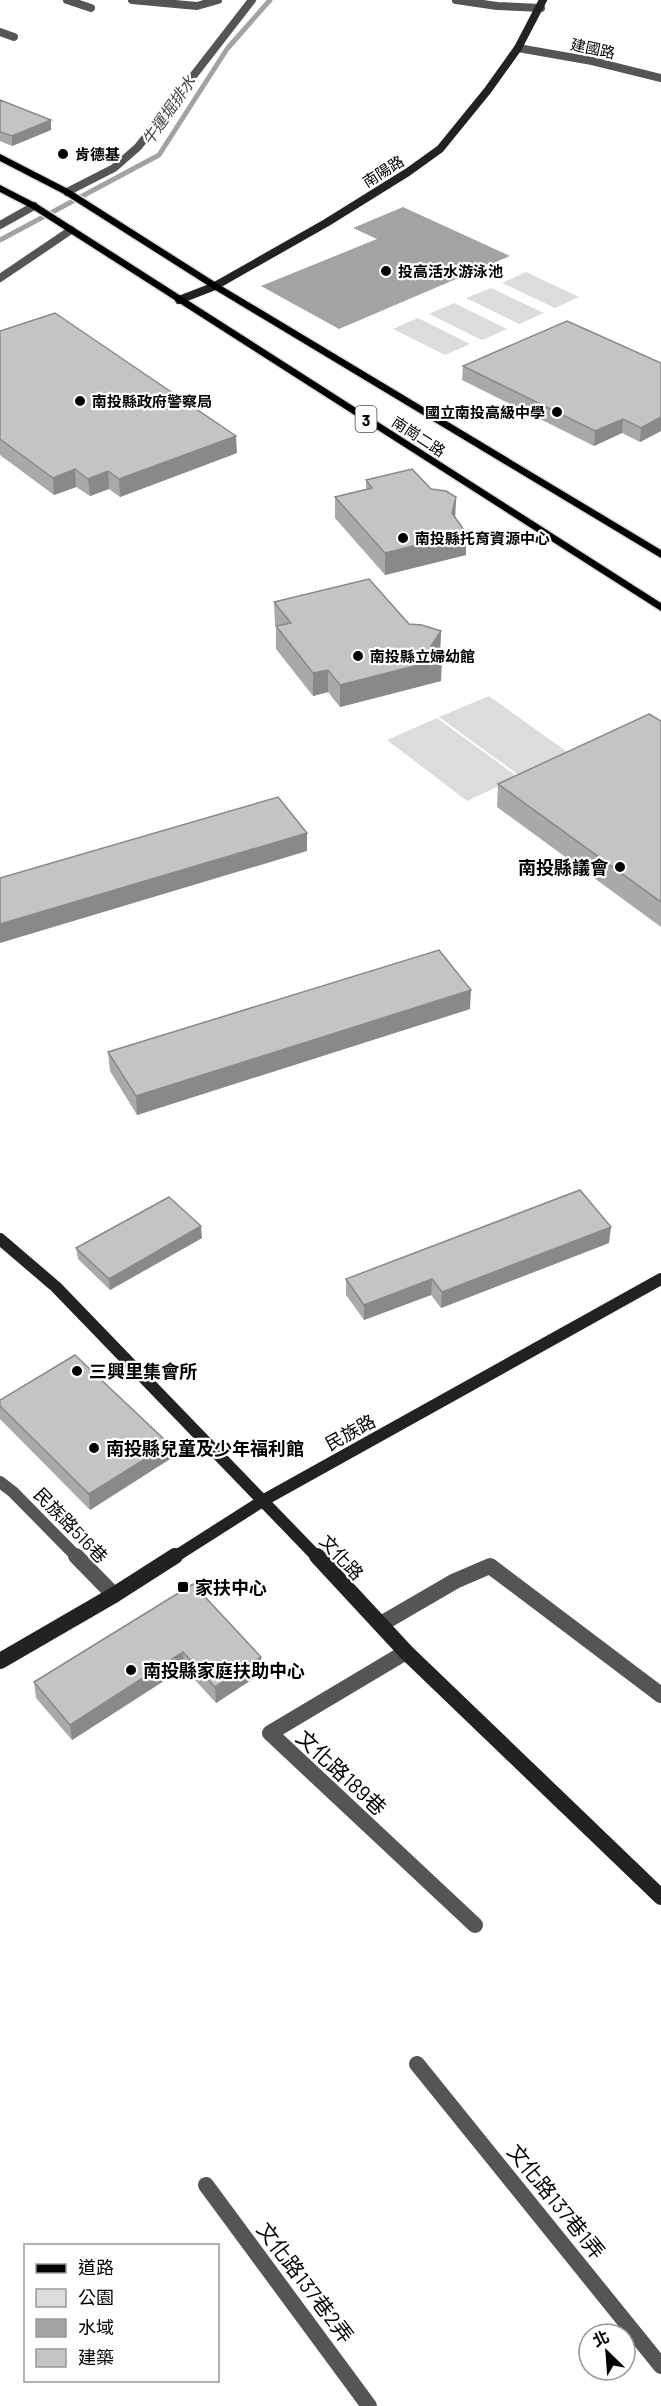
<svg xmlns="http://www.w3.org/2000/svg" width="661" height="2406" font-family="Barlow,'Noto Sans TC',sans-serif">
  <rect width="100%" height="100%" fill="#fff"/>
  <!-- green -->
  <path fill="#dcdcdc" d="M526,272L579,297L555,308L502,283Z
    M491,288L544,313L519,324L466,298Z
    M454,303L507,329L482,340L429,314Z
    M418,318L470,344L445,355L393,329Z
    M489,696L570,754L520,776L439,717Z
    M437,718L518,777L467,801L387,740Z"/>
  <!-- water -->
  <path fill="#a3a3a3" d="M403,207L510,256L339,329L261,286L377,239L353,228Z"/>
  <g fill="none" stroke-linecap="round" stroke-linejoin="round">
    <!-- stream -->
    <path stroke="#a3a3a3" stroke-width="5" d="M0,240L159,155L227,49L270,0"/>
    <!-- primary casing -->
    <g stroke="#dbdbdb" stroke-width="3">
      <path id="primary" d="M0,154L70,190L218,284L661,550V558L212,288L64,194L0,161Z
        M0,185L37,204L661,603V611L31,208L0,192Z"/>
    </g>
    <!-- lane-far2 -->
    <path stroke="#555" stroke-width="8" d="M67,0L91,8
      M132,0L197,6L218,0
      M456,0L497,6L541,8
      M0,32L14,37
      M67,192L114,168L138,147L252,0
      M0,225L34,206
      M0,278L71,230"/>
    <!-- lane-far1 -->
    <path stroke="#555" stroke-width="12" d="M0,1482L13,1492L78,1558"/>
    <!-- lane -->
    <path stroke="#555" stroke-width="16" d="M76,1556L114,1595
      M381,1624L455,1581L490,1566L661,1695
      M406,1652L270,1733L475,1925
      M417,2064L661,2366
      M206,2185L369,2406"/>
    <!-- street -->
    <path stroke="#555" stroke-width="8" d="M518,48L592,61L661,78"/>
    <!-- secondary-far2 -->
    <path stroke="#222" stroke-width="8" d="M179,300L215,286L326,223L408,172L440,149L488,90L518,48L543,0"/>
    <!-- secondary-far1 -->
    <path stroke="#222" stroke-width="12" d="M0,1239L56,1287L318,1558
      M173,1558L264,1500L661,1279"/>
    <!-- secondary -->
    <path stroke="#222" stroke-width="16" d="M317,1556L406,1652L661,1897
      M0,1661L114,1595L175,1556"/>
    <!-- primary -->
    <use href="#primary" fill="#000" fill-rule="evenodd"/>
  </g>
  <!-- wall -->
  <path fill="#a9a9a9" d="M0,100L51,130L12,146L0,141Z
    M0,331L237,453L120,497L109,489L90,496L76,487L54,495L0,455Z
    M661,363V431L640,442L622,433L594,446L462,380L463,366Z
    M366,480L431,489L456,497L455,518L466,555L385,575L335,518V497L366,489Z
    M274,602L409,624L441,631L440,653L439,655L441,681L340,707L328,692L313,696L276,649V626L275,625Z
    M661,721V927L497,807L498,784Z
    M470,1009L137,1115L110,1071L108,1052Z
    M202,1238L110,1290L78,1259L76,1248Z
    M609,1243L441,1308L431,1295L364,1320L346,1295V1279Z
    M0,1400L169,1444L170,1459L90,1510L0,1419Z
    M193,1584L262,1673L216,1703L184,1668L72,1740L36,1698L34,1682Z"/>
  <!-- shaded-wall -->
  <path fill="#898989" d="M51,120V130L12,146V136Z
    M661,417V431L640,442L641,428Z
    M623,419L622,433L594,446L595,431Z
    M236,436L237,453L120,497L119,479Z
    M75,469L76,487L54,495L53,478Z
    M108,471L109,489L90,496L88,479Z
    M456,497L455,519L452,513Z
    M466,533V555L385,575V553Z
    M441,631L440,653L436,660L442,659L441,681L340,707V685L431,646Z
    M328,670V692L313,696V673Z
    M307,833V851L0,943V924Z
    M471,990L470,1009L137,1115L136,1096Z
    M201,1226L202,1238L110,1290L109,1279Z
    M611,1227L609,1243L441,1308L442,1292Z
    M432,1279L431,1295L364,1320V1305Z
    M169,1444L170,1459L90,1510L89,1494Z
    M183,1652L184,1668L72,1740L70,1725Z
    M261,1657L262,1673L216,1703L215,1687Z"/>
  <!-- building -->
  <path fill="#c4c4c4" stroke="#898989" stroke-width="1.5" d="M0,100L51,120L12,136L0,132Z
    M55,313L236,436L119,479L108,471L88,479L75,469L53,478L0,439V331Z
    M567,321L661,363V417L641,428L623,419L595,431L463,366Z
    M412,469L431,489L446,491L456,497L452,513L466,533L385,553L335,497L372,488L366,480Z
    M369,579L409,624L422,625L441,631L431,646L442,659L340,685L328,670L313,673L276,626L291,623L274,602Z
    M649,714L661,721V902L498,784Z
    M278,797L307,833L0,924V878Z
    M439,950L471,990L136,1096L108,1052Z
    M580,1190L611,1227L442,1292L432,1279L364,1305L346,1279Z
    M169,1197L201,1226L109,1279L76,1248Z
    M75,1355L169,1444L89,1494L0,1406V1400Z
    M193,1584L261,1657L215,1687L183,1652L70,1725L34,1682Z"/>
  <!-- markers -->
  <g fill="#000" stroke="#fff" stroke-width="2">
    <circle cx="63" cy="154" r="6"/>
    <circle cx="386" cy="271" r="6"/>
    <circle cx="80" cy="401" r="6"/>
    <circle cx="557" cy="412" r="6"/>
    <circle cx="403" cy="538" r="6"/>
    <circle cx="358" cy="656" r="6"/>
    <circle cx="620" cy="867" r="6"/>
    <circle cx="77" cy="1371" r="6"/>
    <circle cx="94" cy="1448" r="6"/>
    <rect x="177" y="1581" width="12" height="12" rx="3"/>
    <circle cx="131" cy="1670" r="6"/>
  </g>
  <g text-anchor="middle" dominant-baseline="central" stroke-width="4.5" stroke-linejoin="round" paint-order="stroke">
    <!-- far-street labels -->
    <g font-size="15" fill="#000" stroke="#fff">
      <text transform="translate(593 48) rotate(12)">建國路</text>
      <text transform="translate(383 171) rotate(-32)">南陽路</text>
      <text transform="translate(419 436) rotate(33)">南崗二路</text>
    </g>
    <!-- far-poi labels -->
    <g font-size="15" font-weight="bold" fill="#000" stroke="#fff" text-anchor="start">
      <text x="75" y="154">肯德基</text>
      <text x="398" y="271">投高活水游泳池</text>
      <text x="92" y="401">南投縣政府警察局</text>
      <text x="545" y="412" text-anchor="end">國立南投高級中學</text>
      <text x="415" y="538">南投縣托育資源中心</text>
      <text x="370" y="656">南投縣立婦幼館</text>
    </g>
    <!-- far-water labels -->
    <g font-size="16" font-style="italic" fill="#444" stroke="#fff">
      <text transform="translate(168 110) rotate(-55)">牛運堀排水</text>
    </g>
    <!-- shield labels -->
    <rect fill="#fff" stroke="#4c4c4c" stroke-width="1.5" x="355.5" y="406" width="21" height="26" rx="4.5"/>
    <g font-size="16" font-weight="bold" fill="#000">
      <text x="366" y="419">3</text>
    </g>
    <!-- poi labels -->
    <g font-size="18" font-weight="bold" fill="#000" stroke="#fff" text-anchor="start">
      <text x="608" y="867" text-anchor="end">南投縣議會</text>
      <text x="89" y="1371">三興里集會所</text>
      <text x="106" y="1448">南投縣兒童及少年福利館</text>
      <text x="195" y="1587">家扶中心</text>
      <text x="143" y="1670">南投縣家庭扶助中心</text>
    </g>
    <!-- street labels -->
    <g font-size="18" fill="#000" stroke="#fff">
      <text transform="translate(350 1432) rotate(-29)">民族路</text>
      <text transform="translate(71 1525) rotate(46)">民族路516巷</text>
      <text transform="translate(342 1557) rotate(47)">文化路</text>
    </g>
    <!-- near-street labels -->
    <g font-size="21" fill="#000" stroke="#fff">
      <text transform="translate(342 1772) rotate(43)">文化路189巷</text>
      <text transform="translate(557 2201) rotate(51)">文化路137巷1弄</text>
      <text transform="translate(306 2282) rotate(53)">文化路137巷2弄</text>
    </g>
  </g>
  <!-- legend -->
  <rect x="24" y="2244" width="195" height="138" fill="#ffffff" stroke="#999999" stroke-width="1.5"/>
  <rect x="36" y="2264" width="30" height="9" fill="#000000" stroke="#999999" stroke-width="1.5"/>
  <text x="78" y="2274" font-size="18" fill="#000000">道路</text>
  <rect x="36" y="2289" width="30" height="18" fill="#dcdcdc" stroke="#999999" stroke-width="1.5"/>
  <text x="78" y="2304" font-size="18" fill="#000000">公園</text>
  <rect x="36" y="2319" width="30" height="18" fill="#a3a3a3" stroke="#999999" stroke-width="1.5"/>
  <text x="78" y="2334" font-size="18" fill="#000000">水域</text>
  <rect x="36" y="2349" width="30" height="18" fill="#c4c4c4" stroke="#999999" stroke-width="1.5"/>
  <text x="78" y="2364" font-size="18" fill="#000000">建築</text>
  <!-- north arrow -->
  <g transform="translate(607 2352) rotate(335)"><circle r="28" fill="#ffffff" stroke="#999999" stroke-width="1.5"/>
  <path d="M0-4.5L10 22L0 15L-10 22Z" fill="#000000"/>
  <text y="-9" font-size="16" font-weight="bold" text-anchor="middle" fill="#000000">北</text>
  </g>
</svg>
